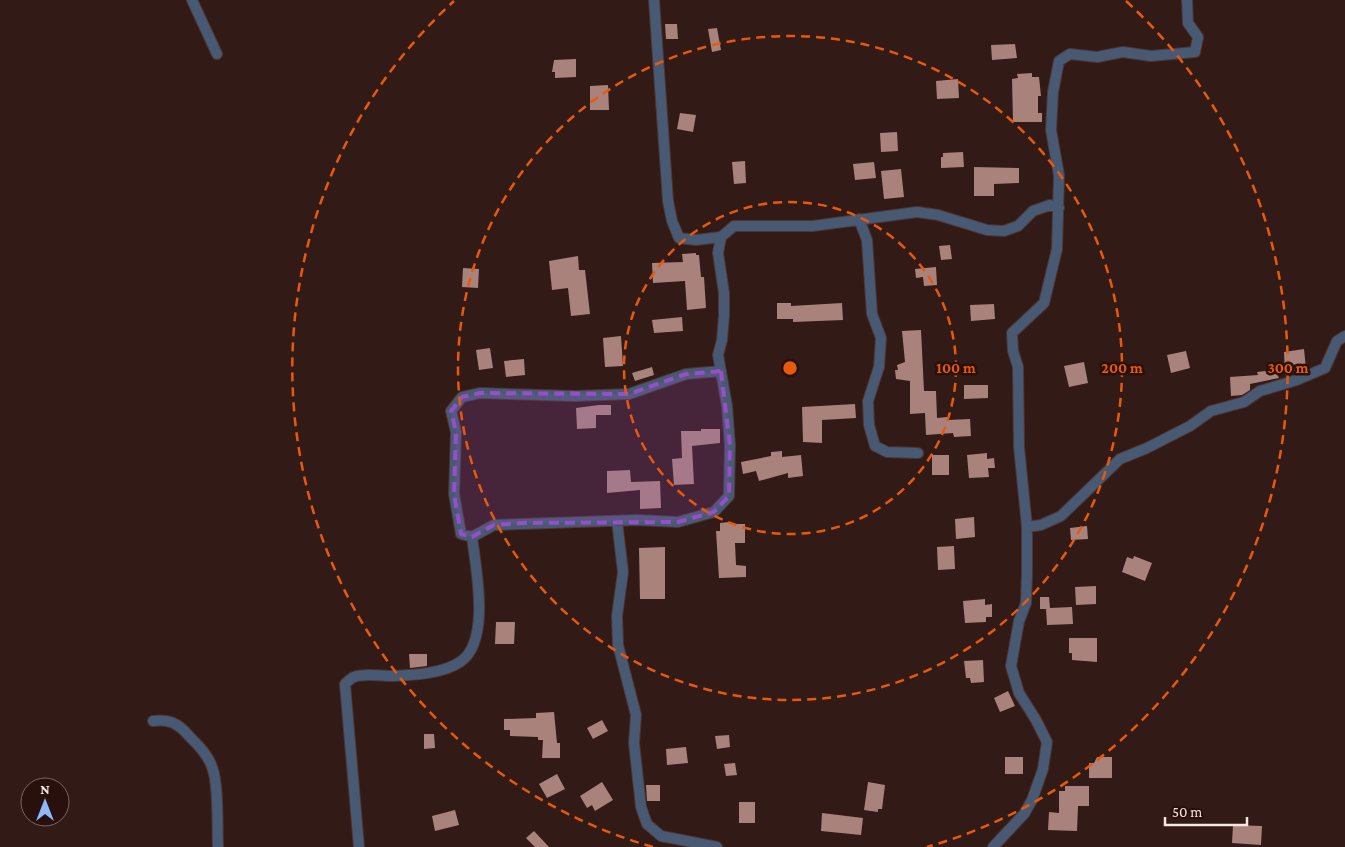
<svg xmlns="http://www.w3.org/2000/svg" width="1345" height="847" font-family="'Crimson Pro',serif">
  <rect width="100%" height="100%" fill="#321a16"/>
  <!-- building -->
  <path fill="#a9837b" d="M665,24H677L678,39H666Z
    M717,28L721,50L712,52L708,29Z
    M1015,44L1017,58L992,60L991,45Z
    M576,59V77L555,78V72H552L554,60Z
    M1032,73V77H1039L1041,96H1038V113H1042V122H1013L1012,79L1018,78L1017,74Z
    M958,79L959,98L937,99L936,81Z
    M608,85L609,110H590V86Z
    M680,113L696,115L693,132L677,129Z
    M897,132L898,151L881,152L880,133Z
    M963,152L964,167L941,168V157H943V153Z
    M745,161L746,183L734,184L732,162Z
    M874,162L876,178L855,180L853,164Z
    M974,167L1019,168V183L994,184V196H974Z
    M901,169L904,197L884,199L881,171Z
    M950,245L952,259L941,260L939,246Z
    M696,253V255H699L701,277H704L706,308L687,310L685,281L653,283L652,263L683,262L682,254Z
    M578,256L579,270H585L590,314L571,316L568,288L552,290L549,261Z
    M936,267L937,285L924,286L923,277L916,278L915,269Z
    M463,268L479,269L478,288L462,287Z
    M777,303H791V306L842,303L843,320L793,322V319H777Z
    M994,304L995,319L971,321L970,305Z
    M682,317L683,331L654,333L652,320Z
    M921,330L924,391H936L937,418L947,417L948,420L970,419L971,436L954,437L953,433L926,435L925,413L910,414V381L896,379L895,370H898L897,365L905,362L902,331Z
    M621,336L623,366L605,367L603,338Z
    M490,348L493,368L479,370L476,350Z
    M1304,349L1306,369L1285,375L1284,352Z
    M1186,351L1190,368L1171,373L1167,355Z
    M524,359L525,375L506,377L504,361Z
    M1084,362L1088,383L1069,387L1064,366Z
    M652,367L654,375L635,381L632,373Z
    M1275,370L1279,378L1250,384V390L1242,395L1231,396L1230,377L1258,375L1257,372Z
    M964,385H988V398L964,399Z
    M855,404L856,418L822,420V443L803,442L802,407Z
    M599,405H611V415H596V428L577,429L576,408Z
    M701,429H720V443L692,446L694,484L674,485L672,459L682,458L681,431H701Z
    M782,451V457L801,455L803,476L788,478V473L759,481L756,471L743,474L741,462L771,456V452Z
    M987,453V459L994,458L995,468H988L989,477L969,478L967,455Z
    M932,455H949V475H932Z
    M630,470L631,482L660,481L661,508L640,509V490L607,493V471Z
    M974,517L975,537L956,539L955,519Z
    M729,522V524H745V543H735L736,565L746,566V577L719,578L716,531H720V523Z
    M1087,526L1088,539L1071,540L1070,528Z
    M954,546L955,569L938,570L937,547Z
    M665,547V599H640L639,548Z
    M1134,556L1152,563L1145,581L1122,572L1127,557L1133,559Z
    M1096,586V604L1076,605L1075,587Z
    M1040,597H1049L1050,608L1072,607L1073,624L1047,625L1046,609H1040Z
    M985,599V605L992,604V617H986V622L965,623L963,601Z
    M496,622H515L514,644H495Z
    M1069,638H1097V662L1072,660V653H1069Z
    M409,654H427V666L410,668Z
    M983,660L984,682L971,683L970,678H966L964,661Z
    M1008,691L1015,706L1000,712L994,698Z
    M554,712L557,743H560V758H542L543,740H538V737L510,736V730H504V719L536,718V713Z
    M602,720L608,731L593,739L587,728Z
    M424,734H434L435,748L424,749Z
    M729,735L730,747L717,749L715,736Z
    M686,747L688,763L667,765L666,749Z
    M1005,757H1023V774H1005Z
    M1097,757H1112V778H1089V763H1094Z
    M735,763L737,775L726,776L724,764Z
    M557,774L565,789L547,798L539,784Z
    M602,782L613,800L595,811L592,805L587,808L580,796Z
    M868,782L885,785L882,809H878V812L864,810Z
    M646,785H660V801H647Z
    M1065,786H1089V806H1078L1077,831L1048,830L1049,812L1059,813V791H1065Z
    M739,802H755V823H739Z
    M455,810L459,825L435,831L432,816Z
    M822,813L863,818L861,835L821,831Z
    M1233,825L1262,826L1261,845L1232,843Z
    M534,831L549,847H535L526,838Z"/>
  <g fill="none" stroke-linecap="round" stroke-linejoin="round">
    <!-- minor casing -->
    <g stroke="#4e3633" stroke-width="12">
      <path id="minor" d="M192,0L217,54
        M654,0L668,201L672,221L679,238L696,240L721,237
        M859,219L867,240L872,314L881,338L879,367L868,401L869,425L875,446L887,452L918,453
        M617,521L623,572L617,616L618,645L636,715L634,743L641,807L647,824L661,836L717,847
        M1027,527L1041,525L1061,516L1120,459L1147,448L1190,426L1211,411L1244,402L1260,391L1297,380L1325,368L1337,341L1345,336
        M472,537L494,525L637,520L678,522L714,512L729,496L730,445L727,406L718,355L722,340L724,316V293L718,253L721,237L734,226H813L917,212L938,215L987,230L1004,231L1018,226L1033,211L1050,205L1059,208
        M153,721C169,719 178,723 189,736C198,745 208,755 212,767C219,785 217,826 218,847
        M359,847L345,684C347,682 351,678 354,677C364,673 382,676 392,676C413,675 442,674 460,662C491,642 476,569 472,537L461,534L454,494L456,432L451,411L462,397L480,393L575,396L629,394L686,374L721,371
        M993,847L1024,814L1032,800L1043,769L1047,742L1036,720L1019,693L1011,666L1019,621L1026,603L1027,572V527L1019,447L1018,367L1013,351L1012,333L1044,303L1057,249L1059,175L1051,130L1053,92L1059,61L1070,54L1097,57L1123,52L1151,56L1195,52L1198,37L1188,23L1187,0"/>
    </g>
    <!-- minor -->
    <use href="#minor" stroke="#485974" stroke-width="10"/>
  </g>
  <!-- marked area -->
  <path fill="#9451c6" fill-opacity="0.2" stroke="#9451c6" stroke-width="4" stroke-dasharray="10 6" stroke-linejoin="round" d="M721,371L730,445L729,496L714,512L678,522L523,523L494,525L472,537L461,534L454,494L456,432L451,411L462,397L480,393L629,394L686,374Z"/>
  <!-- distance rings -->
  <g fill="none" stroke="#e8590c" stroke-width="2.5" stroke-dasharray="9 6">
    <circle cx="790" cy="368" r="166"/>
    <circle cx="790" cy="368" r="332"/>
    <path d="M653 847A498 498 0 0 1 454 1M1126 1A498 498 0 0 1 927 847"/>
  </g>
  <circle cx="790" cy="368" r="8" fill="#e8590c" stroke="#28110d" stroke-width="2.5"/>
  <g font-size="15" text-anchor="middle" font-weight="bold" fill="#e8590c" stroke="#28110d" stroke-width="5" stroke-linejoin="round" paint-order="stroke">
    <text x="956" y="373">100 m</text>
    <text x="1122" y="373">200 m</text>
    <text x="1288" y="373">300 m</text>
  </g>
  <!-- north arrow -->
  <g transform="translate(45 802)"><circle r="24" fill="#28110d" stroke="#7b6662"/>
  <path d="M0-4L9 19L0 12L-9 19Z" fill="#8db9fc"/>
  <text y="-8" font-size="14" font-weight="bold" text-anchor="middle" fill="#f7e5e2">N</text>
  </g>
  <!-- scale -->
  <path d="M1165 817v8h82v-8" fill="none" stroke="#f7e5e2" stroke-width="2.5"/>
  <text x="1172" y="817" font-size="15" fill="#f7e5e2" stroke="#28110d" stroke-width="4" paint-order="stroke">50 m</text>
</svg>
